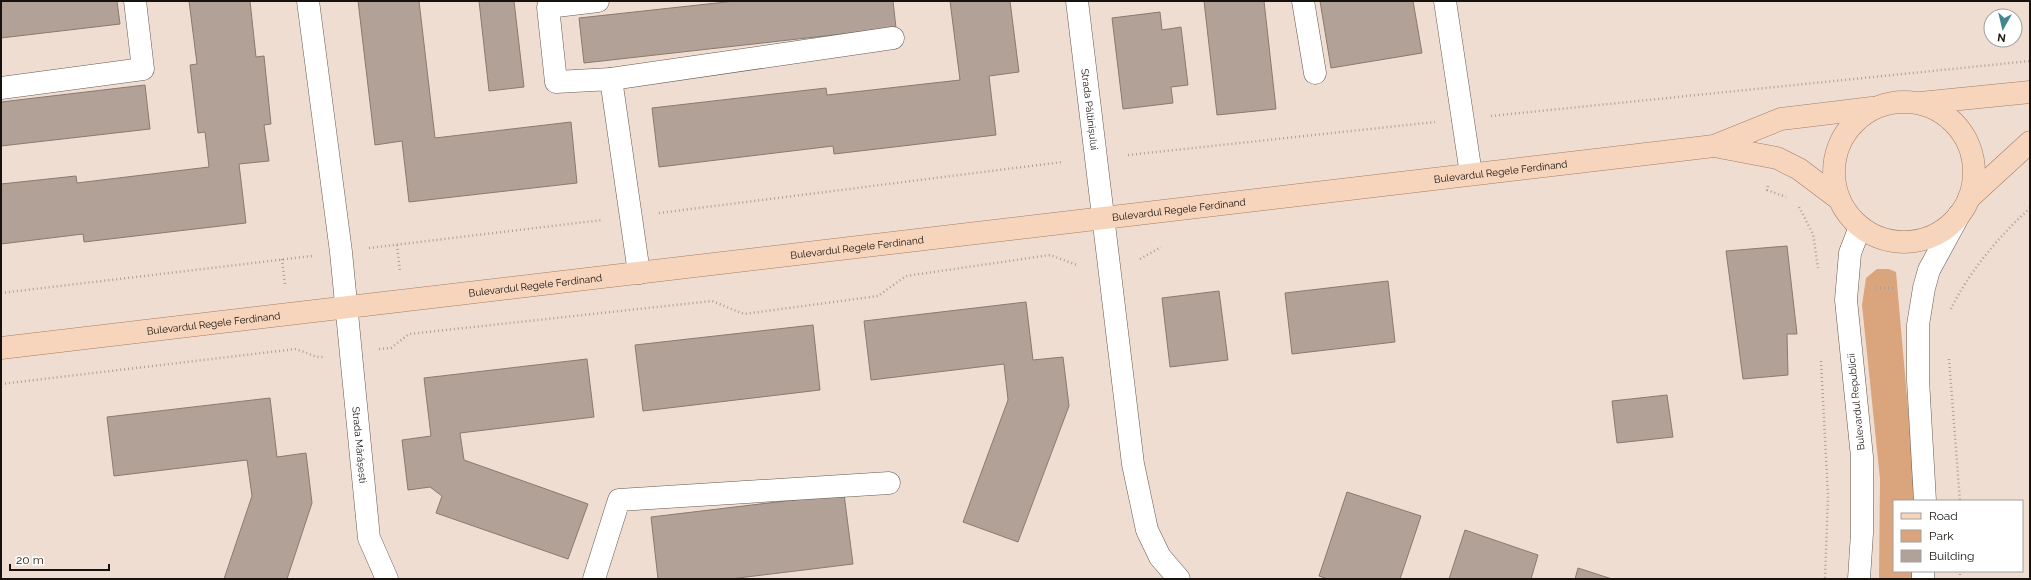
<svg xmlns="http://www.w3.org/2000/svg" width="2031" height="580" font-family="Raleway,sans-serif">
  <rect width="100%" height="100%" fill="#efddd2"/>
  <!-- green -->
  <path fill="#daa47d" d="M1877,269H1889L1896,272L1914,477V501H1894V571H1913V579H1879L1880,479L1862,305L1866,278Z"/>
  <!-- building -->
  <path fill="#b1a196" stroke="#897a70" d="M1,1H117L120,24L1,38Z
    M182,1H250L256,57L264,56L271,124L264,125L269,161L239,164L246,223L84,242L83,234L1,244V184L76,176L77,183L209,167L205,132L198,133L190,65L197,64L189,1Z
    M358,1H419L435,138L571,122L577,183L409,202L402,141L375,145Z
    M479,1H514L524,87L489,91Z
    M735,1H893L896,28L584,63L579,18Z
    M950,1H1010L1019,72L989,76L996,135L834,154L833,146L659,167L652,108L826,88L827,95L960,80Z
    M1204,1H1264L1276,109L1217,115Z
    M1320,1H1413L1422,53L1331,68Z
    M1160,12L1162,30L1181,27L1188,85L1171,87L1173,103L1123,109L1112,18Z
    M145,85L150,129L1,146V102Z
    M1787,246L1797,334H1787L1788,375L1743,379L1726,251Z
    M1388,281L1395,342L1292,354L1285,293Z
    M1219,291L1228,360L1170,367L1162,298Z
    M1026,302L1033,360L1063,357L1069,406L1018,542L963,522L1008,400L1004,364L871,380L864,321Z
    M813,325L820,390L643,411L635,345Z
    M587,359L594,417L460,433L464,460L588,504L568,559L436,513L442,496L430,487L408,490L402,440L431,436L424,378Z
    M1667,395L1673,437L1617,443L1612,401Z
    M270,398L277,457L306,453L312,503L287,579H224L252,496L247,460L114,476L107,417Z
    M1347,492L1421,516L1400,579H1328L1319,576Z
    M844,494L853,564L730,579H658L651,517Z
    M1465,530L1538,555L1531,579H1449Z
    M1578,568L1612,579H1575Z"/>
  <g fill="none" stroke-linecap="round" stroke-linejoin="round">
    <!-- minor casing -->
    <g stroke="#67584e" stroke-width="23">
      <g id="minor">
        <path id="s1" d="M308,1L341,252L369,538L387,579"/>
        <path d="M598,1L548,7L556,82L611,79L639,273"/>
        <path id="s2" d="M1077,1L1133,464L1147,530L1160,557L1179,579"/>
        <path d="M1303,1L1315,73"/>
        <path d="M1445,1L1471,174"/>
        <path d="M611,79L893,38"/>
        <path d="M1,88L143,69L135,1"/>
        <path d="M1925,501L1918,380V325L1924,288L1929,270L1959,215"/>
        <path d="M594,579L619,500L889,483"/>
        <path d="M1859,579L1862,533V457L1846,300L1850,253L1860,227"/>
        <path d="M1923,579V571"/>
      </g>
    </g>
    <!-- major casing -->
    <g stroke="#a57e62" stroke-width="23">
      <g id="major">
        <circle cx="1904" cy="172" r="70"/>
        <path d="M1920,103L2030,92"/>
        <path d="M1714,146L1777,158L1799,169L1839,199"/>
        <path d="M1969,198L2030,142"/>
        <path id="s3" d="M1,348L1714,146L1781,119L1872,108"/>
      </g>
    </g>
    <!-- path -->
    <path stroke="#ad9f96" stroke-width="2.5" stroke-dasharray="1 3" stroke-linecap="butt" d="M1491,116L2030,61
      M1128,155L1435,122
      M1768,186L1767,190L1786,197
      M1799,207L1813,234L1818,268
      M659,213L1062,162
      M397,245L400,272
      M369,248L602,220
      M282,259L285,285
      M1140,259L1161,247
      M1876,288H1895
      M1,293L312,256
      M1951,309C1968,273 2000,235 2030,208
      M379,349L391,348L409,334L712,301L744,314L878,296L906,276L1050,255L1077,265
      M1949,359L1960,501
      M1821,361L1828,496L1825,579
      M1,384L296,349L317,357H323
      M1960,579V571"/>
    <!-- minor -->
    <use href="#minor" stroke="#fff" stroke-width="22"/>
    <!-- major -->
    <use href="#major" stroke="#f7d4bc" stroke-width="22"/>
  </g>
  <g text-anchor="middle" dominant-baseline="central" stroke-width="4" stroke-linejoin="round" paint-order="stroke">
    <!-- street labels -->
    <g font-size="10" fill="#17120e" stroke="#fff">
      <text stroke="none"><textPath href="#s2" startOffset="109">Strada Păltinișului</textPath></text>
      <text stroke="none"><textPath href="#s3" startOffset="1510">Bulevardul Regele Ferdinand</textPath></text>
      <text stroke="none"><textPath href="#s3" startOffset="1186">Bulevardul Regele Ferdinand</textPath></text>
      <text stroke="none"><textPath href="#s3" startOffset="862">Bulevardul Regele Ferdinand</textPath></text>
      <text stroke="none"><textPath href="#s3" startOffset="538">Bulevardul Regele Ferdinand</textPath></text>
      <text stroke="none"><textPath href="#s3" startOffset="214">Bulevardul Regele Ferdinand</textPath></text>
      <text transform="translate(1856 402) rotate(-96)">Bulevardul Republicii</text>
      <text stroke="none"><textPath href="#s1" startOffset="447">Strada Mărășești</textPath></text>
    </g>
  </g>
  <!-- border -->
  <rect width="2031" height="580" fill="none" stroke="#17120e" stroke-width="4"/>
  <!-- legend -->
  <rect x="1893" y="500" width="130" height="72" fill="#ffffff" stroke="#a2a09f"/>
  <rect x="1901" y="513" width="20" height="6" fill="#f7d4bc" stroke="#a2a09f"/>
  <text x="1929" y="520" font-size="12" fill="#17120e">Road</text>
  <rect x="1901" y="530" width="20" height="12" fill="#daa47d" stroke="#a2a09f"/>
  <text x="1929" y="540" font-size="12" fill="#17120e">Park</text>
  <rect x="1901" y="550" width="20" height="12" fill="#b1a196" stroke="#a2a09f"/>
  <text x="1929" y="560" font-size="12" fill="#17120e">Building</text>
  <!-- north arrow -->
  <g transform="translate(2003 28) rotate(188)"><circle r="19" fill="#ffffff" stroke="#a2a09f"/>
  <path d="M0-3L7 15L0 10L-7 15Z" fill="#408790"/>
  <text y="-6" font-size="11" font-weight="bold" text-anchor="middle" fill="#17120e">N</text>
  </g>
  <!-- scale -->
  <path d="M10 564v6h99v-6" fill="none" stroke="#17120e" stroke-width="2"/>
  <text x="16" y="564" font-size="12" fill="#17120e" stroke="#ffffff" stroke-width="3" paint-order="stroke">20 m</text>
</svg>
